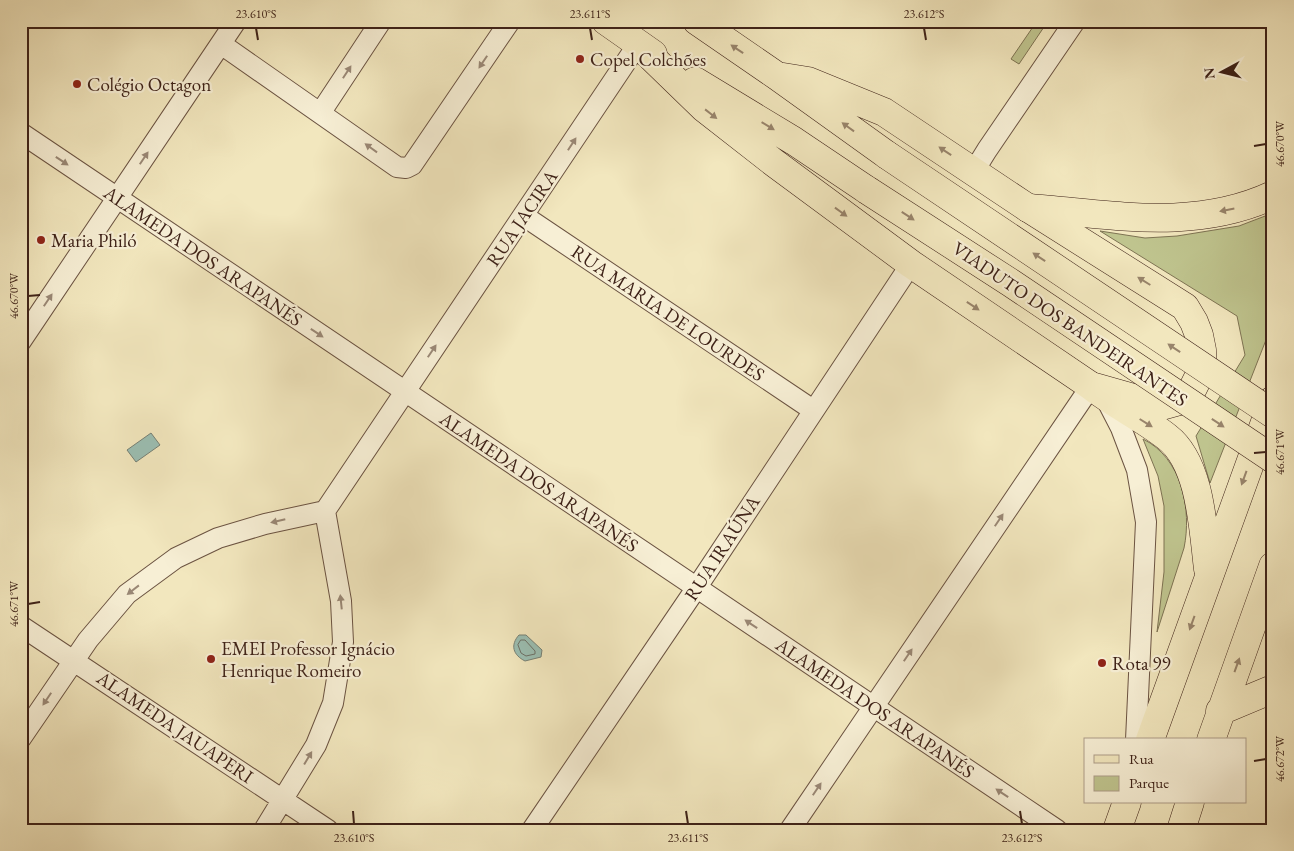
<svg xmlns="http://www.w3.org/2000/svg" width="1294" height="851" font-family="'EB Garamond',serif">
  <rect width="100%" height="100%" fill="#f2e7be"/>
  <filter id="stains"><feTurbulence type="fractalNoise" baseFrequency=".004" numOctaves="4"/><feColorMatrix values="0 0 0 0 .2 0 0 0 0 .09 0 0 0 0 .02 0 0 0 .5 -.17"/></filter>
  <radialGradient id="worn" r=".72"><stop offset=".6" stop-color="#630" stop-opacity="0"/><stop offset="1" stop-color="#630" stop-opacity=".3"/></radialGradient>
  <!-- green -->
  <path fill="#bfc48e" stroke="#7e7353" d="M1037,21H1048L1019,64L1011,59Z
    M1273,213V322L1210,483L1196,436L1245,355L1237,316L1100,231L1145,238L1177,236L1239,226Z
    M1143,439C1182,458 1192,510 1184,548L1157,632L1164,572V506L1158,476Z"/>
  <!-- water -->
  <path fill="#9bbfb3" stroke="#768075" d="M151,433L160,445L136,462L127,450Z
    M519,635H526L542,650L541,657L525,661C513,655 510,645 519,635Z"/>
  <g fill="none" stroke-linecap="round" stroke-linejoin="round">
    <!-- shore -->
    <path stroke="#6c7066" stroke-width="1" d="M521,640H525L535,651V654L526,656L521,653L518,645Z"/>
    <!-- street casing -->
    <g stroke="#6b5342" stroke-width="22">
      <path id="street" d="M221,44L397,167L406,168L412,165L510,21
        M321,112L381,21
        M21,133L1057,830
        M974,171L987,150L1075,21
        M524,216L813,410
        M21,341L236,21
        M1105,397L1121,428L1137,470L1146,522L1136,740
        M21,626L328,830
        M21,738L88,640L127,594L176,558L218,538L265,524L325,511
        M264,830L316,745L333,703L343,642L341,601L325,511L638,44
        M532,830L697,587L911,264
        M790,830L1091,386"/>
    </g>
    <!-- primary casing -->
    <g stroke="#3e2218" stroke-width="29">
      <path id="primary" d="M606,21L653,54
        M697,21L777,76L887,155
        M638,44L704,108L773,162L911,264L1091,386L1158,405H1165L1183,400L1192,390L1203,368L1202,350L1199,335L1194,322L1185,307L1028,208L884,112L808,81L777,76
        M695,81L794,141L867,190"/>
    </g>
    <!-- highway casing -->
    <g stroke="#3e2218" stroke-width="29">
      <path id="highway" d="M1028,208C1111,214 1194,232 1273,195
        M1091,386C1115,405 1143,418 1167,437C1201,463 1203,529 1208,569
        M1220,711L1273,689
        M1150,740L1273,400
        M1211,740L1273,566
        M1117,830L1127,802
        M1181,830L1190,802"/>
    </g>
    <!-- street -->
    <use href="#street" stroke="#f7efd5" stroke-width="20"/>
    <!-- primary -->
    <use href="#primary" stroke="#f2e7be" stroke-width="28"/>
    <!-- highway -->
    <use href="#highway" stroke="#f2e7be" stroke-width="28"/>
    <!-- primary-bridge casing -->
    <g stroke="#3e2218" stroke-width="29" stroke-linecap="butt">
      <path id="primary-bridge" d="M887,155L1273,414
        M867,190L1011,283L1273,459"/>
    </g>
    <!-- primary-bridge -->
    <use href="#primary-bridge" stroke="#f2e7be" stroke-width="28"/>
  </g>
  <!-- one-way arrows -->
  <defs><path id="oneway-solid" d="M-6-.8H1V-3.2L6.5 0L1 3.2V.8H-6Z" transform="scale(1.25)"/></defs>
  <g fill="#98846b">
    <use href="#oneway-solid" transform="translate(737 49) rotate(-146)"/>
    <use href="#oneway-solid" transform="translate(711 114) rotate(38)"/>
    <use href="#oneway-solid" transform="translate(768 126) rotate(31)"/>
    <use href="#oneway-solid" transform="translate(848 127) rotate(-144)"/>
    <use href="#oneway-solid" transform="translate(945 151) rotate(-146)"/>
    <use href="#oneway-solid" transform="translate(1227 210) rotate(169)"/>
    <use href="#oneway-solid" transform="translate(841 212) rotate(36)"/>
    <use href="#oneway-solid" transform="translate(908 216) rotate(33)"/>
    <use href="#oneway-solid" transform="translate(1039 257) rotate(-146)"/>
    <use href="#oneway-solid" transform="translate(1144 281) rotate(-148)"/>
    <use href="#oneway-solid" transform="translate(973 306) rotate(34)"/>
    <use href="#oneway-solid" transform="translate(1174 348) rotate(-146)"/>
    <use href="#oneway-solid" transform="translate(1146 423) rotate(32)"/>
    <use href="#oneway-solid" transform="translate(1218 423) rotate(34)"/>
    <use href="#oneway-solid" transform="translate(1244 478) rotate(110)"/>
    <use href="#oneway-solid" transform="translate(1192 623) rotate(110)"/>
    <use href="#oneway-solid" transform="translate(1237 665) rotate(-70)"/>
  </g>
  <g fill="#9a8876">
    <use href="#oneway-solid" transform="translate(483 62) rotate(124)"/>
    <use href="#oneway-solid" transform="translate(347 72) rotate(-57)"/>
    <use href="#oneway-solid" transform="translate(572 144) rotate(-57)"/>
    <use href="#oneway-solid" transform="translate(371 148) rotate(-144)"/>
    <use href="#oneway-solid" transform="translate(144 158) rotate(-56)"/>
    <use href="#oneway-solid" transform="translate(62 161) rotate(34)"/>
    <use href="#oneway-solid" transform="translate(48 300) rotate(-56)"/>
    <use href="#oneway-solid" transform="translate(317 333) rotate(34)"/>
    <use href="#oneway-solid" transform="translate(432 351) rotate(-56)"/>
    <use href="#oneway-solid" transform="translate(999 520) rotate(-56)"/>
    <use href="#oneway-solid" transform="translate(278 521) rotate(167)"/>
    <use href="#oneway-solid" transform="translate(133 590) rotate(142)"/>
    <use href="#oneway-solid" transform="translate(341 602) rotate(-96)"/>
    <use href="#oneway-solid" transform="translate(751 624) rotate(-146)"/>
    <use href="#oneway-solid" transform="translate(908 655) rotate(-56)"/>
    <use href="#oneway-solid" transform="translate(47 699) rotate(124)"/>
    <use href="#oneway-solid" transform="translate(308 758) rotate(-59)"/>
    <use href="#oneway-solid" transform="translate(817 789) rotate(-56)"/>
    <use href="#oneway-solid" transform="translate(1002 793) rotate(-146)"/>
  </g>
  <!-- ticks -->
  <path fill="none" stroke="#3e2218" stroke-width="2" d="M256,28L258,40M590,28L592,40M924,28L926,40M1254,146L1266,144M28,296L40,295M1254,453L1266,452M28,604L40,602M1254,761L1266,759M353,811L354,824M686,811L688,824M1020,811L1022,824"/>
  <!-- markers -->
  <g fill="#8f2418" stroke="#f7efd5" stroke-width="2">
    <circle cx="580" cy="59" r="5"/>
    <circle cx="77" cy="84" r="5"/>
    <circle cx="41" cy="240" r="5"/>
    <circle cx="211" cy="659" r="5"/>
    <circle cx="1102" cy="663" r="5"/>
  </g>
  <g text-anchor="middle" dominant-baseline="central" stroke-width="4.5" stroke-linejoin="round" paint-order="stroke">
    <!-- poi labels -->
    <g font-size="19" fill="#3e2218" stroke="#f7efd5" text-anchor="start">
      <text x="590" y="59">Copel Colchões</text>
      <text x="87" y="84">Colégio Octagon</text>
      <text x="51" y="240">Maria Philó</text>
      <text x="221" y="648">EMEI Professor Ignácio<tspan x="221" dy="22">Henrique Romeiro</tspan></text>
      <text x="1112" y="663">Rota 99</text>
    </g>
    <!-- street labels -->
    <g font-size="19" fill="#3e2218" stroke="#f7efd5">
      <text transform="translate(522 218) rotate(-56)">RUA JACIRA</text>
      <text transform="translate(203 256) rotate(34)">ALAMEDA DOS ARAPANÉS</text>
      <text transform="translate(668 313) rotate(34)">RUA MARIA DE LOURDES</text>
      <text transform="translate(1070 324) rotate(34)">VIADUTO DOS BANDEIRANTES</text>
      <text transform="translate(539 482) rotate(34)">ALAMEDA DOS ARAPANÉS</text>
      <text transform="translate(722 548) rotate(-57)">RUA IRAÚNA</text>
      <text transform="translate(875 708) rotate(34)">ALAMEDA DOS ARAPANÉS</text>
      <text transform="translate(175 727) rotate(34)">ALAMEDA JAUAPERI</text>
    </g>
  </g>
  <!-- margin -->
  <rect width="1294" height="851" fill="none" stroke="#f2e7be" stroke-width="55"/>
  <!-- legend -->
  <rect x="1084" y="738" width="162" height="65" fill="#f7efd5" stroke="#ad9d89"/>
  <rect x="1094" y="755" width="25" height="8" fill="#f2e7be" stroke="#ad9d89"/>
  <text x="1129" y="764" font-size="15" fill="#3e2218">Rua</text>
  <rect x="1094" y="776" width="25" height="15" fill="#bfc48e" stroke="#ad9d89"/>
  <text x="1129" y="788" font-size="15" fill="#3e2218">Parque</text>
  <!-- north arrow -->
  <g transform="translate(1222 72) rotate(263)" stroke="#f7efd5" stroke-width="4" paint-order="stroke">
  <path d="M0-4L9 19L0 12L-9 19Z" fill="#3e2218"/>
  <text y="-8" font-size="14" font-weight="bold" text-anchor="middle" fill="#3e2218">N</text>
  </g>
  <rect x="28" y="28" width="1238" height="796" fill="none" stroke="#3e2218" stroke-width="2"/>
  <g font-size="12" text-anchor="middle" fill="#3e2218">
    <text x="256" y="18">23.610°S</text>
    <text x="590" y="18">23.611°S</text>
    <text x="924" y="18">23.612°S</text>
    <text transform="translate(1280 144) rotate(-90)" y="4">46.670°W</text>
    <text transform="translate(14 296) rotate(-90)" y="4">46.670°W</text>
    <text transform="translate(1280 452) rotate(-90)" y="4">46.671°W</text>
    <text transform="translate(14 604) rotate(-90)" y="4">46.671°W</text>
    <text transform="translate(1280 759) rotate(-90)" y="4">46.672°W</text>
    <text x="354" y="842">23.610°S</text>
    <text x="688" y="842">23.611°S</text>
    <text x="1022" y="842">23.612°S</text>
  </g>
  <rect width="100%" height="100%" filter="url(#stains)"/>
  <rect width="100%" height="100%" fill="url(#worn)"/>
</svg>
